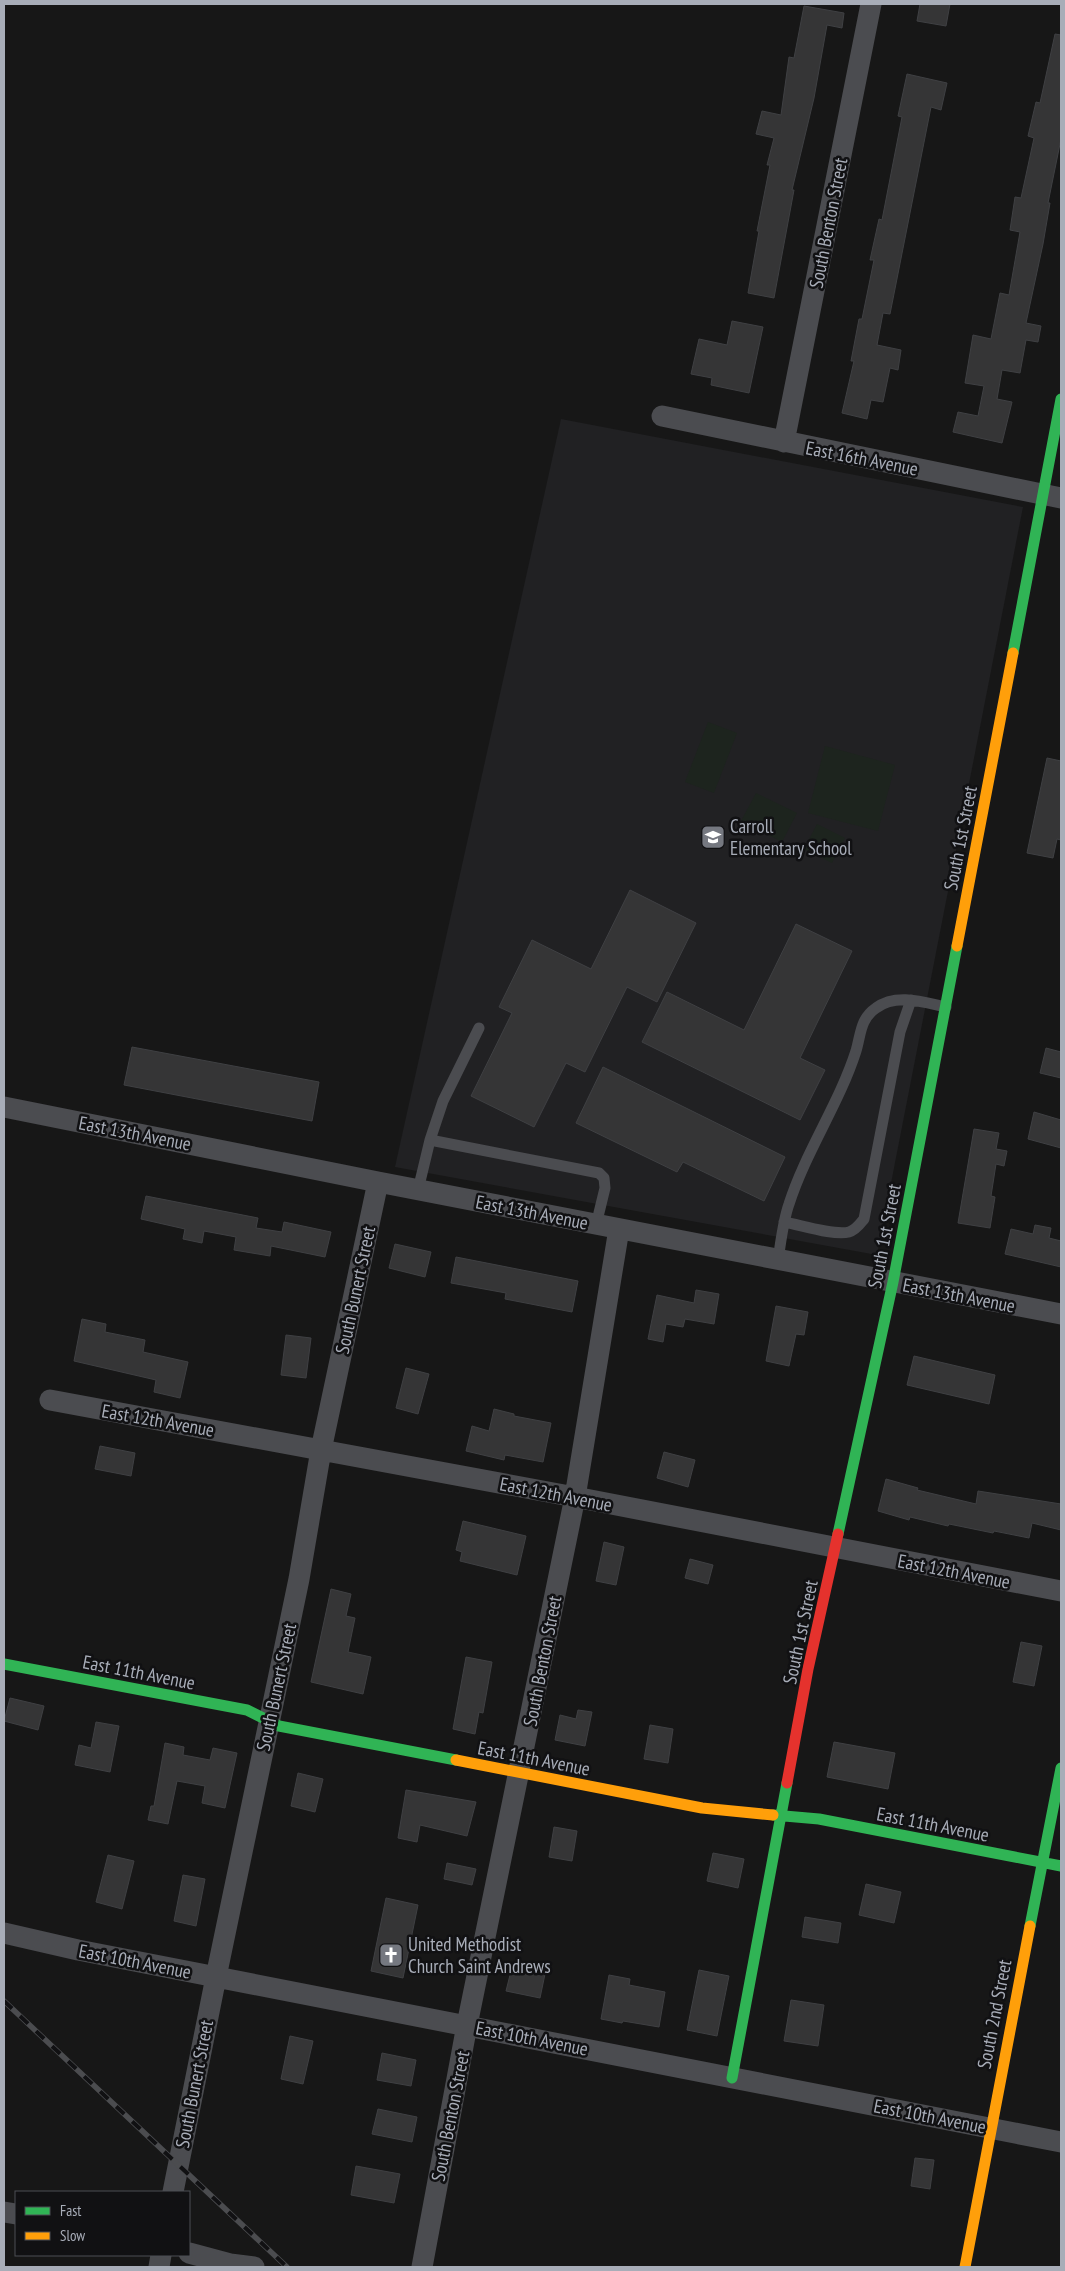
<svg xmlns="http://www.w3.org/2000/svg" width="1065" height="2271" font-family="'PT Sans Narrow',sans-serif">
  <rect width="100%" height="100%" fill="#171717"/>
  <!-- built -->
  <path fill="#212123" d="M561,419L1023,507L877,1255L395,1167Z"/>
  <!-- green -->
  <path fill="#1d241e" d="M708,722L737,733L714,793L685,782Z
    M825,746L895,765L878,831L808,813Z
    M756,793L797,813L782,842L741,821Z
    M817,824L845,838L832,863L804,849Z"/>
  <!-- building -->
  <path fill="#353536" stroke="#3f4043" d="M920,4H950L946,26L917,21Z
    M804,6L844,13L842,28L827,25L814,98L792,190H794L774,298L748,293L759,231H757L770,165H767L774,138L756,134L762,111L781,115L789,57L794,58Z
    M1055,34L1061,35V139L1048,203H1050L1043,244L1026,323L1041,326L1038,342L1026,340L1020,373L1002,370L997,399L1012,402L1002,443L953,432L958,412L978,416L984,386L965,383L973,335L991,339L1000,293L1009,295L1020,232L1010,230L1015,197L1021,198L1034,138L1028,136L1036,102L1040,103Z
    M907,74L947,83L941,110L931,107L890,314L883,313L877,345L901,350L898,370L890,368L883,402L871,400L867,419L842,413L854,361H851L859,319H862L874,260H870L879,219L882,220L902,117L898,116Z
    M732,321L763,327L749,393L711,385L712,378L691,374L699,339L727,345Z
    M1047,758L1061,761V840L1057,839L1053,858L1027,853Z
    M630,890L696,923L657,1002L627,987L585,1072L566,1063L534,1127L471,1096L512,1013L499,1007L532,940L591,969Z
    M796,924L852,951L800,1058L825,1070L800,1120L642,1042L667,992L744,1030Z
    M132,1047L319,1082L312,1121L124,1085Z
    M1046,1048L1061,1052V1078L1040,1073Z
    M603,1067L785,1157L764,1201L683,1162L677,1172L576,1123Z
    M1034,1112L1061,1120V1148L1028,1139Z
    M974,1129L999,1133L996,1149L1007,1151L1004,1166L996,1164L991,1196L995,1197L990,1228L958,1223Z
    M146,1196L258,1218L256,1228L282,1232L284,1222L331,1232L325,1257L271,1246L270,1256L234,1250L236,1237L204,1231L202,1243L183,1239L185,1229L141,1219Z
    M1035,1225L1051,1228L1049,1238L1061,1241V1267L1005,1254L1011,1229L1033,1234Z
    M395,1244L431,1252L425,1277L389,1268Z
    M456,1257L578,1281L572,1312L505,1299L506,1293L451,1283Z
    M696,1290L719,1294L714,1324L685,1319L683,1327L666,1324L663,1342L648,1339L657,1295L694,1303Z
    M776,1306L808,1312L804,1335L796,1334L789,1366L766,1361Z
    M82,1319L106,1324L105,1332L145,1340L143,1352L188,1362L180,1398L154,1392L156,1380L74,1361Z
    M286,1335L311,1338L306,1378L281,1375Z
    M914,1356L995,1375L989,1404L907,1385Z
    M406,1368L429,1374L418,1414L396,1408Z
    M494,1409L514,1414V1416L551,1423L543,1462L505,1455L504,1460L466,1451L472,1426L489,1431Z
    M100,1446L135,1453L131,1476L95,1469Z
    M664,1452L695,1460L688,1487L657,1478Z
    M886,1479L918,1488L917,1490L976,1504L978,1491L1061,1504V1530L1032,1523L1029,1538L994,1531L993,1533L949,1524L948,1526L910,1517L909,1520L878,1511Z
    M463,1521L526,1536L517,1575L460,1561L462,1552L456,1550Z
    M604,1542L624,1547L616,1585L596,1581Z
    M690,1559L713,1565L708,1584L685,1578Z
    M331,1589L351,1594L346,1616L355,1618L348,1652L371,1657L363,1694L311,1682Z
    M1021,1642L1042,1646L1034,1686L1013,1682Z
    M466,1657L492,1662L483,1713L479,1712L475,1734L453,1729Z
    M10,1698L44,1706L38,1730L4,1721Z
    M578,1710L592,1712L585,1746L555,1740L560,1715L576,1719Z
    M96,1722L119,1726L110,1772L75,1765L79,1745L91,1748Z
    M650,1725L673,1729L668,1763L644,1759Z
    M834,1742L895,1753L888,1789L827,1777Z
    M165,1743L184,1747L183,1755L210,1760L213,1748L237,1753L225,1808L202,1803L205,1786L177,1781L168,1824L148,1820L151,1806H154Z
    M298,1773L323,1779L315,1812L291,1806Z
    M406,1790L476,1802L467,1836L420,1825L417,1842L398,1838Z
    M554,1827L577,1831L572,1861L549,1857Z
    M713,1853L744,1859L738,1888L707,1881Z
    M108,1855L134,1861L122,1909L96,1902Z
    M447,1863L476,1869L472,1885L444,1879Z
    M183,1875L205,1879L196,1926L174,1921Z
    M866,1884L901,1892L894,1923L859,1915Z
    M386,1898L418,1905L403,1978L371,1971Z
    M805,1917L841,1923L838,1943L802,1937Z
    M512,1967L545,1974L540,1998L506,1991Z
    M699,1970L729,1976L717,2036L687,2030Z
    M609,1975L630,1979L629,1985L665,1992L659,2027L623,2021L622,2023L601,2019Z
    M791,2000L824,2005L818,2046L784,2041Z
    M290,2036L313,2041L303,2084L281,2079Z
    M382,2053L416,2060L411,2086L377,2080Z
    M378,2109L417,2117L412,2142L372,2134Z
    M915,2158L934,2160L930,2189L911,2186Z
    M356,2166L400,2174L394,2203L351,2195Z"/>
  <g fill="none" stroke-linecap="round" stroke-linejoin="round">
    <!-- lane -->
    <path stroke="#4b4c50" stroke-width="11" d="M430,1140L443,1101L479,1028
      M418,1190L430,1140L599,1173L604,1178L605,1188L596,1225
      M784,1222C801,1225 834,1236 849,1232C856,1230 860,1224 864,1219L900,1032L911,1000
      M778,1260C781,1241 783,1221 789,1204C806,1151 839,1104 856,1051C861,1034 860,1019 876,1008C896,993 923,1002 946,1007"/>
    <!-- street -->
    <path stroke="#4b4c50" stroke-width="21" d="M662,416L1061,498
      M784,442L871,4
      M4,1107L378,1182L1061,1314
      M50,1400L575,1497L1061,1591
      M4,1933L78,1950L1061,2142
      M173,2192L216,1977L299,1579L321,1450L378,1182
      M4,2212L16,2214
      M189,2253L230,2264L254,2267
      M159,2267L161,2255
      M422,2267L467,2025L575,1497L619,1229"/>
    <!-- fast -->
    <path stroke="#30b455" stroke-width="11" d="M1013,653L1061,399
      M838,1534L893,1282L957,946
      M4,1664L247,1710L279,1726L456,1760
      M773,1815L819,1819L1061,1866
      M1030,1926L1061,1768
      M732,2078L787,1783"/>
    <!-- slow -->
    <path stroke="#ff9f0a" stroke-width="11" d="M957,946L1013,653
      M456,1760L702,1808L773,1815
      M965,2267L1030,1926"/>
    <!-- jam -->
    <path stroke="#e5322d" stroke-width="11" d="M787,1783L808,1669L838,1534"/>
    <!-- rail casing -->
    <g stroke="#4b4c4f" stroke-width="5.5">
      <path id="rail" d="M4,2001L287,2267"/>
    </g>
    <!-- rail -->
    <use href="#rail" stroke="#111113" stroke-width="4" stroke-dasharray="11" stroke-linecap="butt"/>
  </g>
  <!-- icons -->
  <defs>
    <g id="school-square" transform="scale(1.25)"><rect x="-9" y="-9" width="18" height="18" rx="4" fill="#757880" stroke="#111113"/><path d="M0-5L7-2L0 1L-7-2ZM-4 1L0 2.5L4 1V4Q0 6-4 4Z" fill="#fff"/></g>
    <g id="church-square" transform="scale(1.25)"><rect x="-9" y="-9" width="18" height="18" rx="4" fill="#757880" stroke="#111113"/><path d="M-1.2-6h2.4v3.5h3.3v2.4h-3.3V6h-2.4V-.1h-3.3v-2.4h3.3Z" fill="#fff"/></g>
  </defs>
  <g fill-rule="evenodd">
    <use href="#school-square" x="713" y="837"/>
    <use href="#church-square" x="391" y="1955"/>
  </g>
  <g text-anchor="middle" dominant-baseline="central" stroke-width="5" stroke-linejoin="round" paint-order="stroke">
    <!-- street labels -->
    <g font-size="19" fill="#a8adb8" stroke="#111113">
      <text transform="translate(828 223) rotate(-79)">South Benton Street</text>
      <text transform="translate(862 458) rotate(11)">East 16th Avenue</text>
      <text transform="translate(960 838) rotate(-79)">South 1st Street</text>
      <text transform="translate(135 1133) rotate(11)">East 13th Avenue</text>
      <text transform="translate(532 1212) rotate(11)">East 13th Avenue</text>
      <text transform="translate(884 1236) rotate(-79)">South 1st Street</text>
      <text transform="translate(355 1290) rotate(-78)">South Bunert Street</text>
      <text transform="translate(959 1295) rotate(11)">East 13th Avenue</text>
      <text transform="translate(158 1420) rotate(10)">East 12th Avenue</text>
      <text transform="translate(556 1494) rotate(11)">East 12th Avenue</text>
      <text transform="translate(954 1571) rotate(11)">East 12th Avenue</text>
      <text transform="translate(800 1632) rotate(-78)">South 1st Street</text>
      <text transform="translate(542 1661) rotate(-79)">South Benton Street</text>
      <text transform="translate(139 1672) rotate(11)">East 11th Avenue</text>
      <text transform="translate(276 1687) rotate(-78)">South Bunert Street</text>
      <text transform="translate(534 1758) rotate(11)">East 11th Avenue</text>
      <text transform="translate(933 1824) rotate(11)">East 11th Avenue</text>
      <text transform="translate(135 1961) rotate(11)">East 10th Avenue</text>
      <text transform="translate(994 2014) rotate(-79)">South 2nd Street</text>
      <text transform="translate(532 2038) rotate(11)">East 10th Avenue</text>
      <text transform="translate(194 2084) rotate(-79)">South Bunert Street</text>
      <text transform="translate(450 2116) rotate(-79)">South Benton Street</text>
      <text transform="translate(930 2116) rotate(11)">East 10th Avenue</text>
    </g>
    <!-- poi labels -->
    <g font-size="19" fill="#a8adb8" stroke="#111113" text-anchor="start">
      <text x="730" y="826">Carroll<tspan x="730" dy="22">Elementary School</tspan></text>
      <text x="408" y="1944">United Methodist<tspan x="408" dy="22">Church Saint Andrews</tspan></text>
    </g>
  </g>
  <!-- border -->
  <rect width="1065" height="2271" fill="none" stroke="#a8adb8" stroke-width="10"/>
  <!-- legend -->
  <rect x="15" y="2191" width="175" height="65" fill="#111113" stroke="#4d4f55"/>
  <rect x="25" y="2207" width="25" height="8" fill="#30b455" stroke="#4d4f55"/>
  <text x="60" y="2216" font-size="15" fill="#a8adb8">Fast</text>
  <rect x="25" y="2232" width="25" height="8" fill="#ff9f0a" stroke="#4d4f55"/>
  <text x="60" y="2241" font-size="15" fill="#a8adb8">Slow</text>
</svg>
